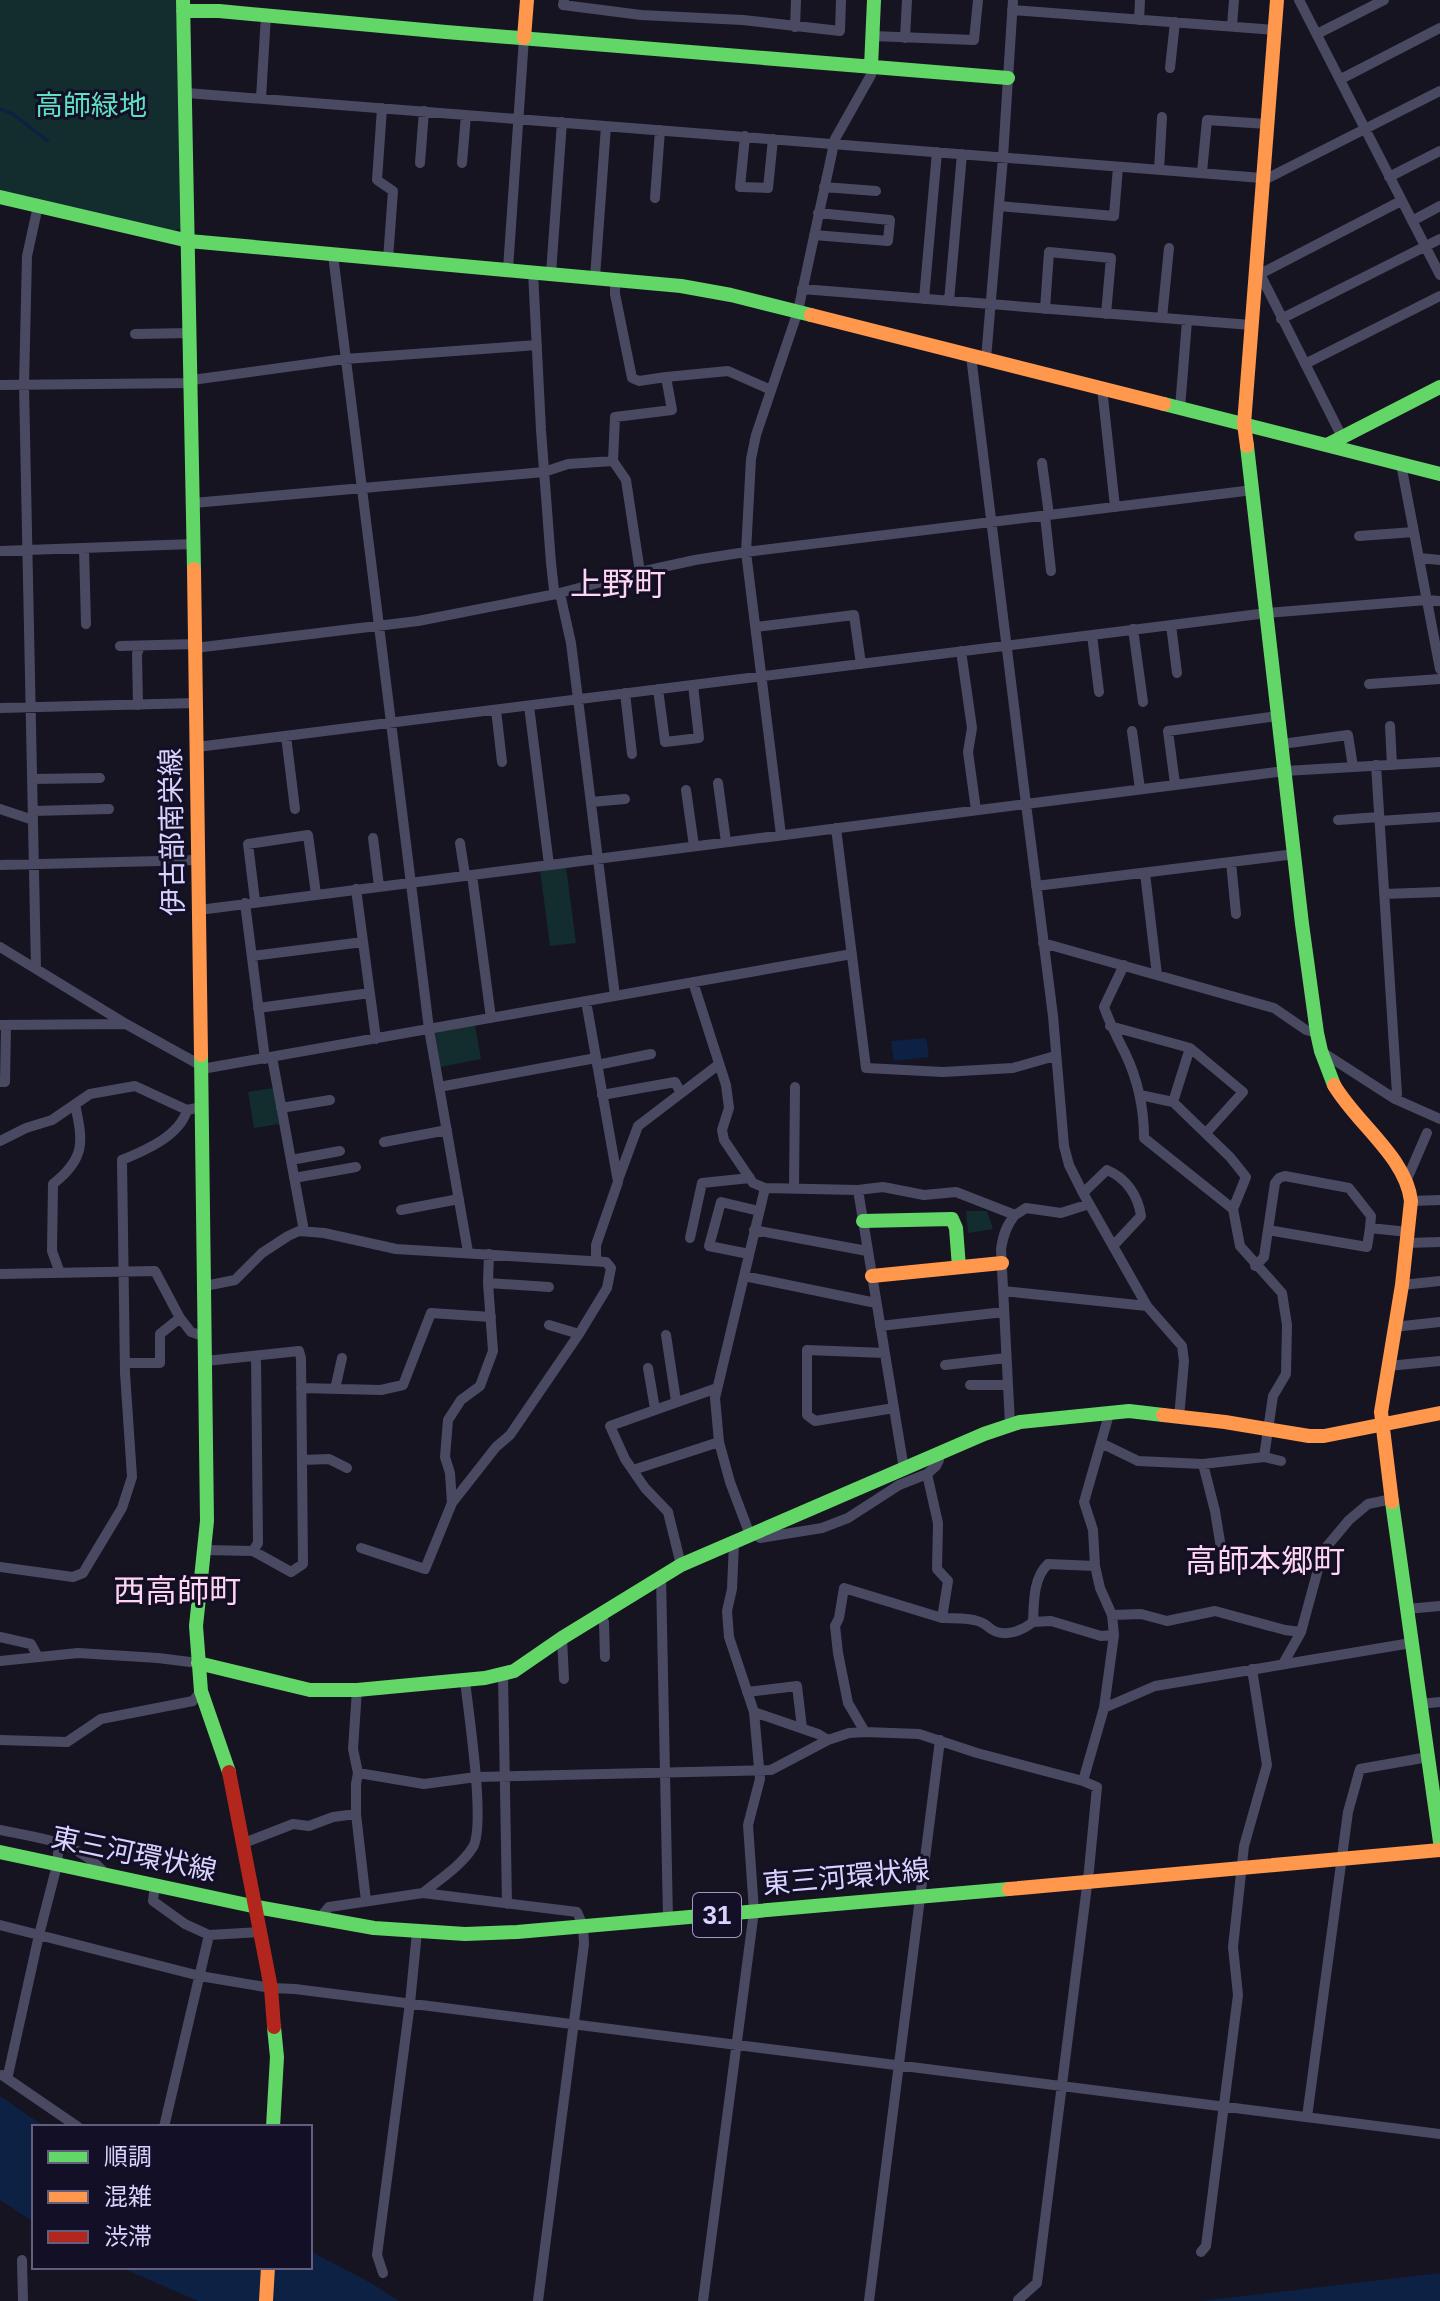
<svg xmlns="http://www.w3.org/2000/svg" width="1440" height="2301" font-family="Helvetica,'Noto Sans JP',sans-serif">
  <rect width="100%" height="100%" fill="#161421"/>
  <!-- green -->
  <path fill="#132c2d" d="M0,0H176L184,228L171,231L0,191Z
    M566,866L576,943L550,946L540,870Z
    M475,1025L481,1059L440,1067L435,1032Z
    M273,1088L279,1124L254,1128L248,1092Z
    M966,1211H987L993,1229L968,1233Z"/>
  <!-- water -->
  <path fill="#0d2144" d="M926,1038L929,1057L894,1061L891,1041Z
    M0,2096L45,2127H34V2222L0,2200Z
    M310,2251L371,2283L399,2301H198L120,2267H310Z
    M1440,2273V2301H1201Z"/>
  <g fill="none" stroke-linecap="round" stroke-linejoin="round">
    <!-- stream -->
    <path stroke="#0d2144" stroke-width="3" d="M0,109L13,114L48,141"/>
    <!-- street -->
    <path stroke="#4a4962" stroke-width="10" d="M564,0L563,5L641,15L743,20L840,31L841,0
      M1299,0L1440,275
      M1012,10L1274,30
      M1139,20L1140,0
      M1232,26L1234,0
      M795,27L796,0
      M1317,34L1384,0
      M873,36L974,40L978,0
      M905,38L907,0
      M1170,68L1175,22
      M1341,79L1440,28
      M187,93L1262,178H1268L1440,91
      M261,98L266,15
      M382,108L377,180L393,191L388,259
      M745,136L740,187L768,188L773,139
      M420,163L424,111
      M462,163L466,115
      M1159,170L1162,117
      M1202,172L1207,120L1267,124
      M1389,177L1440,151
      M824,187L876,191
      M655,198L660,130
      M999,206L1114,216L1118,167
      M1412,221L1440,206
      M814,235L888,241L890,220L818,213
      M333,255L429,1029L468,1252
      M508,269L524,38
      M533,272L541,430L551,563L554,590L561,598L571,643L615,996
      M551,273L562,122
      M1255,273L1260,274L1342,437
      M1260,274L1401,201
      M595,277L606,126
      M615,279V294L632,378L639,381L666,377
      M802,289L1251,325
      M924,299L937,152
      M949,301L962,154
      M1045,309L1049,252L1111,258L1106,314
      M1162,318L1169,248
      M1281,319L1440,239
      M135,334L191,333
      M971,356L1026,804L1285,771L1440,762
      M986,359L1003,157L1013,0
      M1305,364L1440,296
      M192,380L345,359L537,345
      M0,385L192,383
      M1102,388L1115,507
      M1180,408L1187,321
      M613,461L626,480L640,572
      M1042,463L1049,515
      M1401,464L1440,669
      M193,503L544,472L568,464L613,461L615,417L672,410L666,377L728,371L771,390
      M1045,516L1051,571
      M1359,536L1414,532
      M84,549L86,624
      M0,551L193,544
      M1420,558L1440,560
      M1171,625L1177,673
      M756,627L854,615L861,664
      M1133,629L1143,702
      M1092,635L1099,692
      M120,646L195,644
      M195,648L418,621L556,594L640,572L695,560L746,552L1253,490
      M961,651L972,728L968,752L976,810
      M1369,684L1440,679
      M658,689L665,742L699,738L693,685
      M625,693L632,754
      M138,705L137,654L140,646
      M529,706L549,865
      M0,708L196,703
      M496,710L502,762
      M1390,726L1392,765
      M1132,731L1140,789
      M286,736L295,809
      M1282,744L1348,735L1353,767
      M197,747L1267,613L1426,600L1440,601
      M1376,765L1397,1094L1395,1099
      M32,779L100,778
      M718,783L726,842
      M1175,784L1168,731L1278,716
      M686,790L694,846
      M591,802L625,799
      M0,809L33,820
      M33,811L109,809
      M1338,820L1379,817
      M1379,821L1440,817
      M836,828L866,1068L943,1072L1013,1068L1055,1056
      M781,835L746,552L751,459L756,435L798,311L835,139L871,75V67
      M373,838L379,886
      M460,843L465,875
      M1231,862L1236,914
      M0,865L199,860
      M1145,873L1157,975
      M472,875L491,1018
      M1036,886L1295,854
      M356,889L376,1039
      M1384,894L1440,892
      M255,901L248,844L308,835L316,894
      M245,903L265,1059
      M199,910L1026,804L1053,1016L1064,1146L1069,1165L1083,1193L1147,1306L1182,1346L1184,1361L1179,1418
      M1043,943L1274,1008L1306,1030L1317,1033
      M0,947L126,1024L202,1066
      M252,956L363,942
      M36,969L24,385L27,256L38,206
      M693,982L726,1085L729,1108L722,1130L724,1140L753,1183L765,1188L858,1190L904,1469
      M586,1001L618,1182L596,1245V1261
      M258,1008L370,993
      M0,1025L126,1024
      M1110,1026L1190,1048L1243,1092L1206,1133
      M1322,1052L1395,1099L1440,1119
      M272,1057L304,1231
      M597,1065L651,1054
      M202,1069L852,954
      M0,1082H5L6,1025
      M439,1087L596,1058
      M602,1095L675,1082L681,1093
      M1140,1095L1173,1102L1230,1157L1246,1177L1233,1209
      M1173,1102L1190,1048
      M281,1108L330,1100
      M0,1141L26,1128L52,1120L90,1094L135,1086L187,1110L202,1107
      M384,1142L447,1130
      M291,1160L340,1151
      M294,1178L356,1167
      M1407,1179L1427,1133
      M618,1180L638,1126L718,1065
      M794,1189L795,1087
      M858,1190L883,1187L924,1195L956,1192L1015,1215C1006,1225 1003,1236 1001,1249L1010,1424
      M1083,1193L1107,1170C1126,1178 1138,1195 1141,1216L1113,1246
      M1411,1201L1440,1200
      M401,1210L459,1199
      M1015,1215L1026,1208L1061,1213L1089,1204
      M1370,1228L1371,1216L1349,1188L1285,1176L1279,1178L1275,1183L1268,1230L1367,1247L1370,1228L1408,1232
      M754,1230L867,1251
      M690,1238L702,1183L750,1178
      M1406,1243L1440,1242
      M749,1254L709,1246L721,1202L759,1211
      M1255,1266L1264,1257L1268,1230
      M60,1273L52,1251L53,1184C86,1158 83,1142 75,1104
      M0,1274L155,1271L180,1318L191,1332L206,1337
      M744,1276L876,1303
      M488,1283L549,1287
      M1402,1285L1440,1281
      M205,1286L235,1280L262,1253L288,1236L299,1231L324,1233L396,1249L606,1262L611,1268L607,1288L579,1334L510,1435L496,1447L452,1503
      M1003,1291L1147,1306
      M549,1325L579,1334
      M1394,1325L1403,1326L1440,1322
      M880,1326L1004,1312
      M666,1335L676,1401
      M885,1353L807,1350V1415L815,1421L894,1408
      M125,1363H160V1334L180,1318
      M945,1365L1006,1358
      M1388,1366L1440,1361
      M648,1368L655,1409
      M970,1385H1008
      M301,1388L381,1390L403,1385L431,1313L491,1317
      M335,1389L342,1358
      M1101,1443L1138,1461L1203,1464L1264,1457L1273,1396L1286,1374L1287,1325L1282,1293L1240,1246L1233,1209L1144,1138C1144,1108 1138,1080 1125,1053C1117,1037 1110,1024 1104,1007L1124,965
      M1264,1457L1281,1461
      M302,1460L329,1459L347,1468
      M1203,1464L1215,1511L1222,1554
      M633,1470L719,1442
      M755,1533L760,1538L822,1528L848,1518L899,1485L927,1474L936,1466L939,1460L938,1454
      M750,1535L730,1482L719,1442L715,1398L765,1188
      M361,1548L425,1569L452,1503L450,1473L445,1457L448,1420L461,1400L480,1386L493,1351L488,1283L489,1254
      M205,1550L253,1551L291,1572L303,1564L301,1358L299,1351L206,1361
      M253,1551L258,1543L256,1356
      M681,1565L668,1512L645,1488L625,1459L610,1426L717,1388
      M0,1567L73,1577L83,1573L122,1508L132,1477L125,1373L122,1160C144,1151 180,1136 187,1110
      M661,1576L668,1919
      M1407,1609L1440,1606
      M600,1614L604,1622L605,1657
      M1112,1615L1141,1614L1167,1621L1215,1611L1285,1630L1301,1632
      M942,1618C953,1618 964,1618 974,1620C982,1622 985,1624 991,1629C1004,1638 1022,1631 1033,1622C1034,1602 1033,1578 1048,1564L1095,1566
      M1033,1622L1051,1621L1101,1636L1114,1635
      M0,1637L31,1644L38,1657
      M562,1638L564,1679
      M0,1661L78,1653L158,1658L198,1663
      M1283,1664L1301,1632L1323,1551L1349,1520L1368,1504L1392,1499
      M503,1675L507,1904
      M357,1690L353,1749L358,1773L356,1784V1814L366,1901
      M747,1692L797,1686L802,1728
      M1420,1704L1440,1702
      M1104,1708L1155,1686L1411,1643
      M754,1712L818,1734L828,1740
      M865,1732L848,1703L838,1653L835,1626L839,1618L844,1588L942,1618L948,1581L937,1569L938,1523L927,1474
      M0,1740L67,1742L101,1719L193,1701L201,1691
      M358,1773L424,1784L476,1777L771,1770L828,1740L849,1733L865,1732L919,1734L977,1753L1083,1781
      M0,1830C42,1839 76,1840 106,1874
      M244,1843L293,1824L309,1826L333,1817L356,1814
      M155,1885L153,1901L185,1924L209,1935L260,1932
      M423,1893C440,1879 461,1866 473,1847C486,1824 468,1711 465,1680
      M320,1918L329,1907L423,1893L577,1912L583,1926L584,1944L538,2301
      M0,1925L200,1976L271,1988L295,1989L1440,2134
      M2,2075L78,2127
      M5,2077L8,2075L39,1935L57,1865L59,1843
      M1307,2117L1348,1812L1360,1769L1428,1757
      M164,2127L209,1935
      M1201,2252L1206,2246L1238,1995L1233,1947L1244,1846L1267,1765L1252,1669
      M22,2260L23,2301
      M383,2273L377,2255L410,2003L417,1932
      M1018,2300L1037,2283L1089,1870L1097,1787L1083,1781L1104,1708L1114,1635L1112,1615L1100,1588L1095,1566L1093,1530L1084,1502L1110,1411
      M703,2301L754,1911L748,1825L760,1779L754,1712L729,1637L727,1611L732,1589L734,1543
      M869,2301L940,1740"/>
    <!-- fast -->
    <path stroke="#63d668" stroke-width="14" d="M183,0L194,569
      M183,11H219L446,32L1008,78
      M871,67L874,0
      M0,197L189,241L681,286L731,295L811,315
      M1164,404L1440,474
      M1327,445L1440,387
      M1247,446L1302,924L1317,1033L1321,1051L1334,1085
      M201,1055L207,1521L196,1626L201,1691L229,1772
      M863,1221L952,1219L956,1228L959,1267
      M1392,1502L1440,1842
      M198,1663L310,1690H357L485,1678L514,1671L562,1638L681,1565L984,1434L1020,1422L1129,1411L1163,1415
      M0,1852L257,1907L374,1928L465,1934L517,1932L1009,1889
      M273,2127L277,2057L274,2027"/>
    <!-- slow -->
    <path stroke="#ff974d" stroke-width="14" d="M524,38L527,0
      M811,315L1164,404
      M1247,446L1244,424L1277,0
      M194,569L201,1055
      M1334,1085C1356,1123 1406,1157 1411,1201L1402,1285L1381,1412L1392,1502
      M872,1276L1002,1263
      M1163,1415L1225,1422L1309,1436H1324L1440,1413
      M1009,1889L1440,1850
      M266,2301L268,2267"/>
    <!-- jam -->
    <path stroke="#b3261e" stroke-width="14" d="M229,1772L271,1988L274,2027"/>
  </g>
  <g text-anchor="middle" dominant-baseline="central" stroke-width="6" stroke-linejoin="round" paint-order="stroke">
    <!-- shield labels -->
    <rect fill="#130f26" stroke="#9e99be" stroke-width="2" x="693" y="1893" width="48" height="44" rx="6"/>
    <g font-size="26" font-weight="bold" fill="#d9d4ff">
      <text x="717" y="1915">31</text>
    </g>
    <!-- park labels -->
    <g font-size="28" fill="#5fe0c0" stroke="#130f26">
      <text x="91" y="105">高師緑地</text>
    </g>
    <!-- street labels -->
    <g font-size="28" fill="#d9d4ff" stroke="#130f26">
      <text transform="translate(172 832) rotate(-91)">伊古部南栄線</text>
      <text transform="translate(134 1854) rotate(12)">東三河環状線</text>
      <text transform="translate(846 1877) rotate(-5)">東三河環状線</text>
    </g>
    <!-- quarter labels -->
    <g font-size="32" fill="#ffd6f0" stroke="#130f26">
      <text x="618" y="584">上野町</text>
      <text x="1265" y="1561">高師本郷町</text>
      <text x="177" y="1591">西高師町</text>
    </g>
  </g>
  <!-- legend -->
  <rect x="32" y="2125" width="280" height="144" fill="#130f26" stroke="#625e7d" stroke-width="2"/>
  <rect x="48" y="2151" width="40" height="12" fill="#63d668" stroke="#625e7d" stroke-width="2"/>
  <text x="104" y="2165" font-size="24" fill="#d9d4ff">順調</text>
  <rect x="48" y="2191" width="40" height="12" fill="#ff974d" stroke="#625e7d" stroke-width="2"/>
  <text x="104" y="2205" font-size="24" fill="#d9d4ff">混雑</text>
  <rect x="48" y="2231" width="40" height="12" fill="#b3261e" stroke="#625e7d" stroke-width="2"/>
  <text x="104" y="2245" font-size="24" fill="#d9d4ff">渋滞</text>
</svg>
